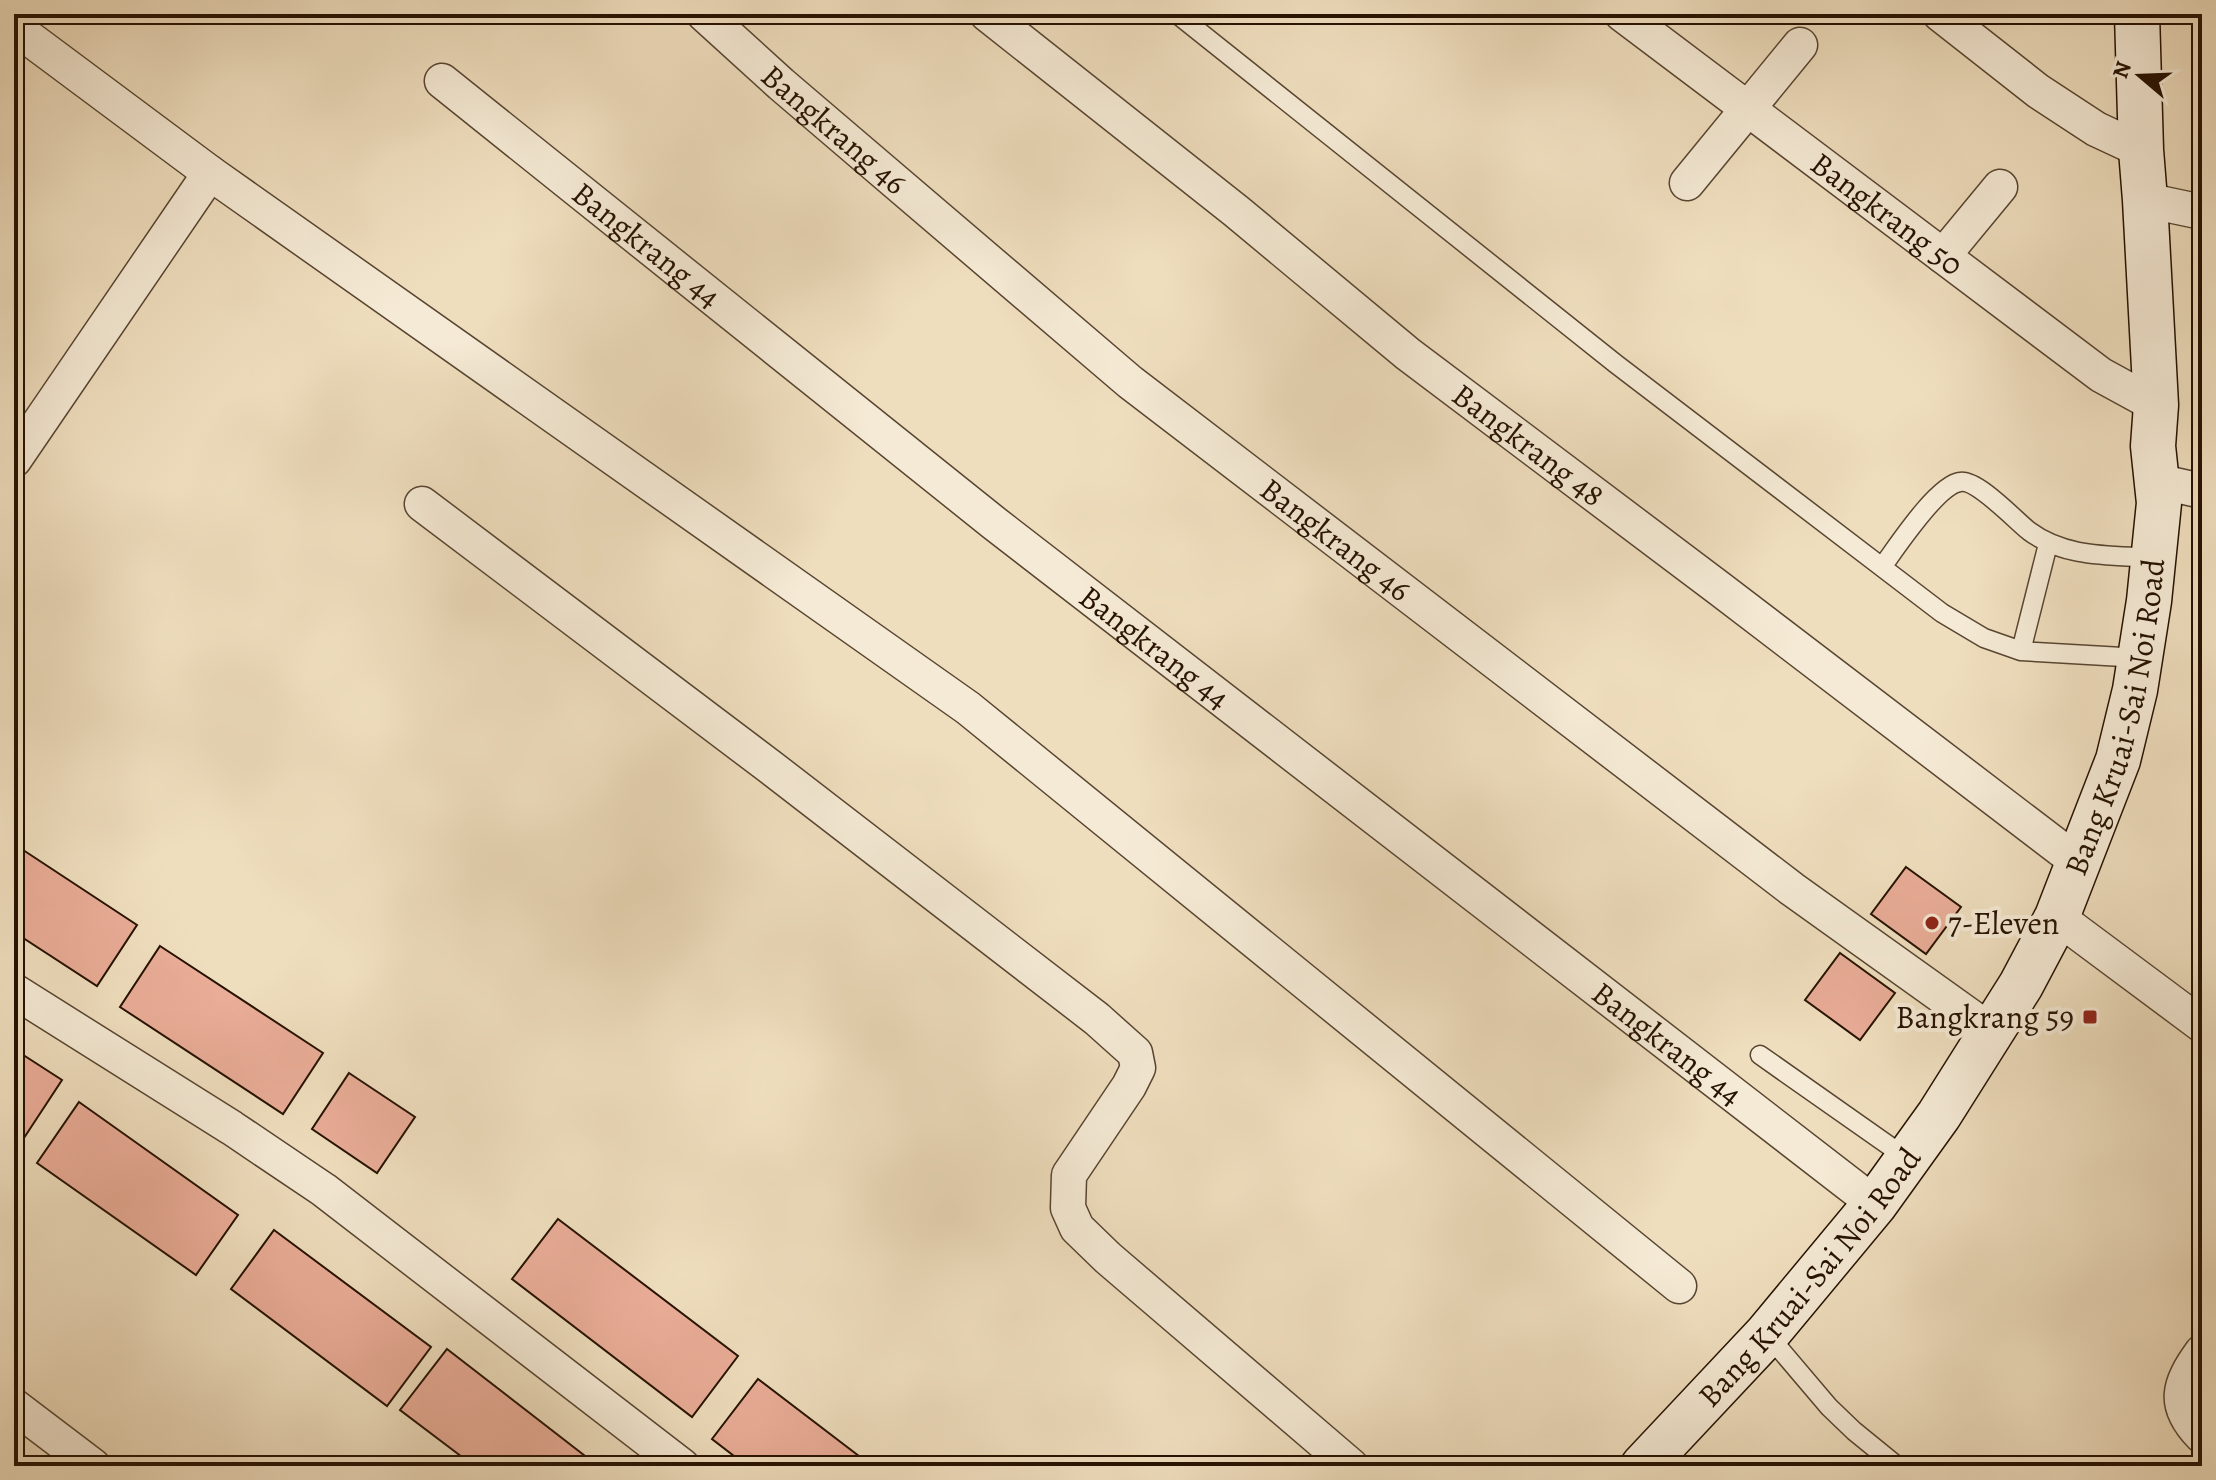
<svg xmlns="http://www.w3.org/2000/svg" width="2216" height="1480" font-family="Alegreya,serif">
  <rect width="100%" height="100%" fill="#efdebe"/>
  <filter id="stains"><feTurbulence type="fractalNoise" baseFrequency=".0025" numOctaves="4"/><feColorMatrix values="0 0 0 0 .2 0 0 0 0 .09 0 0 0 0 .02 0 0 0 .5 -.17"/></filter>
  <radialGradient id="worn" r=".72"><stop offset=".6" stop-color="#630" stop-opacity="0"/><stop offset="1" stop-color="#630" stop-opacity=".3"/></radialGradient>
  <!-- building -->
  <path fill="#eaad98" stroke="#261202" stroke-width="2" d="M14,844L137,925L97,986L14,932Z
    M1906,867L1961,907L1926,954L1871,914Z
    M160,946L323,1053L283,1114L120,1007Z
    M1840,953L1895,993L1860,1040L1805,1000Z
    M14,1049L62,1080L22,1141L14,1136Z
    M349,1073L415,1117L377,1173L312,1129Z
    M79,1102L238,1215L196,1275L37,1163Z
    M558,1219L738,1356L692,1417L512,1279Z
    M274,1230L431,1347L387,1406L231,1289Z
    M447,1349L598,1466H474L400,1410Z
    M758,1379L872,1466H747L712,1439Z"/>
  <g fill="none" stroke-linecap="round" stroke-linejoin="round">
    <!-- service casing -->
    <g stroke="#584531" stroke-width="21">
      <path id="service" d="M1177,14L1616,364L1942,613L1984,638L2021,651L2140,658
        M1882,567C1896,548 1937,485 1960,482C1977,479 2015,520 2029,531C2065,558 2110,555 2153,558
        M2021,651L2048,544
        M1760,1055L1908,1159
        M1767,1334L1829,1407L1854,1431L1897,1466"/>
    </g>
    <!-- minor casing -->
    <g stroke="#584531" stroke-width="37">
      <g id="minor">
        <path id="s1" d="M704,14L781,84L1130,382L1792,889L1992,1032"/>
        <path id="s2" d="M987,14L1236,211L1408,354L1720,589L2079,863"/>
        <path id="s3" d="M1622,14L2101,375L2156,405"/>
        <path d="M1940,14L2038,91L2096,129L2141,150"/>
        <path d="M14,27L210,173L968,708L1679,1286"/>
        <path id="s4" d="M442,81L994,523L1875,1204"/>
        <path d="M1687,183L1800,45"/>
        <path d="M2145,200L2202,212"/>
        <path d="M1943,256L2000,187"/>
        <path d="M14,460L210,173"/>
        <path d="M2157,481L2202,491"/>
        <path d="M422,504L769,766L1097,1019L1135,1053L1138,1068L1129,1086L1069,1175L1068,1208L1077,1228L1108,1258L1351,1466"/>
        <path d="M2057,917L2202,1025"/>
        <path d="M14,991L232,1128L324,1190L682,1466"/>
        <path d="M2202,1352C2178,1385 2172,1405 2202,1436"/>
        <path d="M14,1406L93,1466"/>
      </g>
    </g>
    <!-- secondary casing -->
    <g stroke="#261202" stroke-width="47">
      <g id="secondary">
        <path id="s5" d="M1643,1466L1767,1334L1875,1204L1939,1115L2021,985L2057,917L2118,760L2135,690L2149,601L2159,503L2153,446L2156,405L2145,200L2141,150L2137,14"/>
      </g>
    </g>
    <!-- service -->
    <use href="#service" stroke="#f5ead5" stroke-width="18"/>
    <!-- minor -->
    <use href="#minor" stroke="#f5ead5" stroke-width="34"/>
    <!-- secondary -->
    <use href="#secondary" stroke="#f5ead5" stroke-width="44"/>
  </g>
  <!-- markers -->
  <g fill="#8f2418" stroke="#f5ead5" stroke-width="3">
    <circle cx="1932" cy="923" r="8"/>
    <rect x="2082" y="1009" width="16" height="16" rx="4"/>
  </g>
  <g text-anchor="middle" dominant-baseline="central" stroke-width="8" stroke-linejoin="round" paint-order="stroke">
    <!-- street labels -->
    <g font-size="32" fill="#261202" stroke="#f5ead5">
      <text stroke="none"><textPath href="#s1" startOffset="174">Bangkrang 46</textPath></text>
      <text stroke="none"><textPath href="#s3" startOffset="332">Bangkrang 50</textPath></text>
      <text stroke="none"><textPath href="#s4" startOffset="262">Bangkrang 44</textPath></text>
      <text stroke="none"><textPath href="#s2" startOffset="692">Bangkrang 48</textPath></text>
      <text stroke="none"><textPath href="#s1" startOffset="822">Bangkrang 46</textPath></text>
      <text stroke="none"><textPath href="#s4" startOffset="910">Bangkrang 44</textPath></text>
      <text stroke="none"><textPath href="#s5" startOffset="900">Bang Kruai-Sai Noi Road</textPath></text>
      <text stroke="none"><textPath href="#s4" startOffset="1558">Bangkrang 44</textPath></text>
      <text stroke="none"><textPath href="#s5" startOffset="252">Bang Kruai-Sai Noi Road</textPath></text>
    </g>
    <!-- poi labels -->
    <g font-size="32" fill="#261202" stroke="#f5ead5" text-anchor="start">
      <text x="1948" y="923">7-Eleven</text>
      <text x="2074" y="1017" text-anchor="end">Bangkrang 59</text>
    </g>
  </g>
  <!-- margin -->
  <rect width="2216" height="1480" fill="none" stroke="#efdebe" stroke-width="48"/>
  <rect x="16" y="16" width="2184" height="1448" fill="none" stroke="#261202" stroke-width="4"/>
  <rect x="24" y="24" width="2168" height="1432" fill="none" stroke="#261202" stroke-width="2"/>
  <!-- north arrow -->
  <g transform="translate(2140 76) rotate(289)" stroke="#f5ead5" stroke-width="6" paint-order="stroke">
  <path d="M0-6L14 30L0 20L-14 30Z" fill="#261202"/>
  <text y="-12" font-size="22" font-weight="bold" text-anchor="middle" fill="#261202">N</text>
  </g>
  <rect width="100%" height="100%" filter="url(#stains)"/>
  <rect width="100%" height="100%" fill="url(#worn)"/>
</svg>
